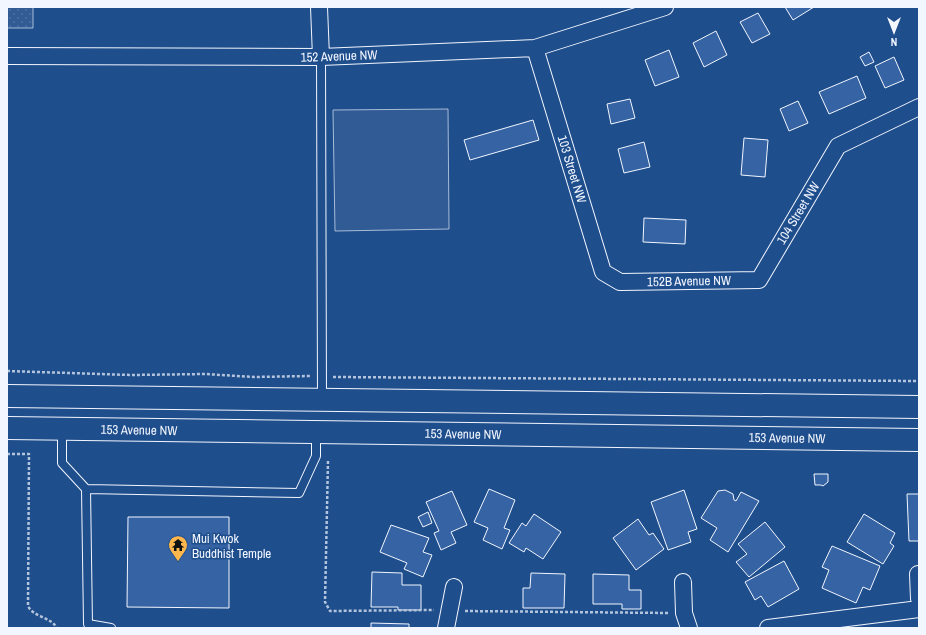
<svg xmlns="http://www.w3.org/2000/svg" width="926" height="635" font-family="'Archivo Narrow',sans-serif">
  <defs>
    <pattern id="park-dots" width="8" height="8" patternUnits="userSpaceOnUse"><rect width="8" height="8" fill="#305b95"/><path d="M2 2h.1M6 6h.1" fill="none" stroke="#4e73a5" stroke-width="1.8" stroke-linecap="round"/></pattern>
  </defs>
  <rect width="100%" height="100%" fill="#1f4e8c"/>
  <!-- park -->
  <path fill="url(#park-dots)" stroke="#a8bbd7" d="M7,7H33V28H7Z"/>
  <!-- built -->
  <path fill="#305b95" stroke="#a8bbd7" d="M448,109L449,229L335,231L333,110Z"/>
  <!-- building -->
  <path fill="#3563a3" stroke="#f2f6ff" d="M785,7H814L793,20Z
    M758,13L770,34L752,43L740,22Z
    M716,31L727,55L704,67L693,43Z
    M669,50L679,77L655,86L645,60Z
    M869,52L874,62L865,66L860,57Z
    M894,57L904,80L885,88L875,66Z
    M857,76L866,98L829,114L819,92Z
    M630,99L635,118L611,124L607,104Z
    M798,101L808,123L789,131L780,109Z
    M533,120L539,140L470,160L464,140Z
    M744,138L768,140L765,177L741,175Z
    M644,142L650,167L624,173L618,149Z
    M644,218L686,220L685,244L643,242Z
    M814,474H828V482L823,486L821,485H815Z
    M489,489L515,500L504,528L510,530L502,549L483,540L488,528L474,522Z
    M684,490L697,529L688,532L691,542L668,550L651,502Z
    M725,490L733,494L734,500L736,501L741,492L759,501L728,552L710,540L717,528L701,518L718,491Z
    M452,491L467,525L451,532L456,543L441,550L434,533L439,531L426,502Z
    M907,494H919V541H909Z
    M428,512L432,523L423,527L418,517Z
    M534,514L561,532L543,559L526,548L524,552L509,543L522,523L526,526Z
    M864,514L895,533L890,543L894,546L883,564L847,542Z
    M128,517H229V608L127,607Z
    M638,519L649,535L653,533L664,549L636,570L613,538Z
    M765,522L785,547L749,577L736,562L747,554L738,544Z
    M391,525L429,538L423,552L432,555L423,577L404,569L407,563L380,552Z
    M832,546L880,566L870,590L863,587L856,603L822,588L829,570L822,567Z
    M784,561L799,589L768,607L761,596L755,600L745,582Z
    M372,572L402,573V585H421V610H398V607H371Z
    M531,573L565,574L564,608H523V588H530Z
    M593,574L629,575V590H641V609H622V604H593Z
    M371,623L409,624V628H371Z"/>
  <g fill="none" stroke-linecap="round" stroke-linejoin="round">
    <!-- service casing -->
    <g stroke="#f2f6ff" stroke-width="10">
      <path id="service" d="M321,57L322,399
        M62,429V463L86,489L88,624L111,628
        M86,489L299,493L316,456V433"/>
    </g>
    <!-- minor casing -->
    <g stroke="#f2f6ff" stroke-width="18">
      <path id="minor" d="M319,7L321,57
        M535,48L603,272L620,282L759,280L838,146L919,107
        M7,56L321,57L535,48L665,7
        M918,574L919,599
        M683,582L684,613L689,628
        M446,628L454,587
        M768,628L919,609"/>
    </g>
    <!-- secondary casing -->
    <g stroke="#f2f6ff" stroke-width="24">
      <path id="secondary" d="M7,396L919,407
        M7,428L919,440"/>
    </g>
    <!-- path -->
    <path stroke="#b3c4dc" stroke-width="2.5" stroke-dasharray="3 2" stroke-linecap="butt" d="M7,371L131,375L205,374L254,377L310,376
      M333,377L919,381
      M7,454H29L28,606C33,617 51,617 57,628
      M328,461L325,602L330,611L434,610
      M465,611L668,613"/>
    <!-- service -->
    <use href="#service" stroke="#1f4e8c" stroke-width="8"/>
    <!-- minor -->
    <use href="#minor" stroke="#1f4e8c" stroke-width="16"/>
    <!-- secondary -->
    <use href="#secondary" stroke="#1f4e8c" stroke-width="22"/>
  </g>
  <!-- icons -->
  <defs>
    <g id="temple-pin" transform="scale(1)"><path d="M0 17L-7.5 6A9.5 9.5 0 1 1 7.5 6Z" fill="#ffb74d" stroke="#1f4e8c"/><path d="M0-6L5-2H3V0L6.5 2.5H4V6H1.5V3h-3V6H-4V2.5H-6.5L-3 0V-2H-5Z" fill="#111"/></g>
  </defs>
  <g fill-rule="evenodd">
    <use href="#temple-pin" x="178" y="545"/>
  </g>
  <g text-anchor="middle" dominant-baseline="central" stroke-width="3" stroke-linejoin="round" paint-order="stroke">
    <!-- street labels -->
    <g font-size="13" fill="#f2f6ff" stroke="#1f4e8c">
      <text transform="translate(339 56) rotate(-2)">152 Avenue NW</text>
      <text transform="translate(572 169) rotate(73)">103 Street NW</text>
      <text transform="translate(798 213) rotate(-59)">104 Street NW</text>
      <text transform="translate(689 281) rotate(-1)">152B Avenue NW</text>
      <text transform="translate(139 430) rotate(1)">153 Avenue NW</text>
      <text transform="translate(463 434) rotate(1)">153 Avenue NW</text>
      <text transform="translate(787 438) rotate(1)">153 Avenue NW</text>
    </g>
    <!-- poi labels -->
    <g font-size="13" fill="#f2f6ff" stroke="#1f4e8c" text-anchor="start">
      <text x="192" y="538">Mui Kwok<tspan x="192" dy="15">Buddhist Temple</tspan></text>
    </g>
  </g>
  <!-- border -->
  <rect width="926" height="635" fill="none" stroke="#f2f6ff" stroke-width="16"/>
  <!-- north arrow -->
  <g transform="translate(894 32) rotate(180)" stroke="#1f4e8c" stroke-width="3" paint-order="stroke">
  <path d="M0-3L7 15L0 10L-7 15Z" fill="#f2f6ff"/>
  <text y="-6" font-size="11" font-weight="bold" text-anchor="middle" fill="#f2f6ff">N</text>
  </g>
</svg>
